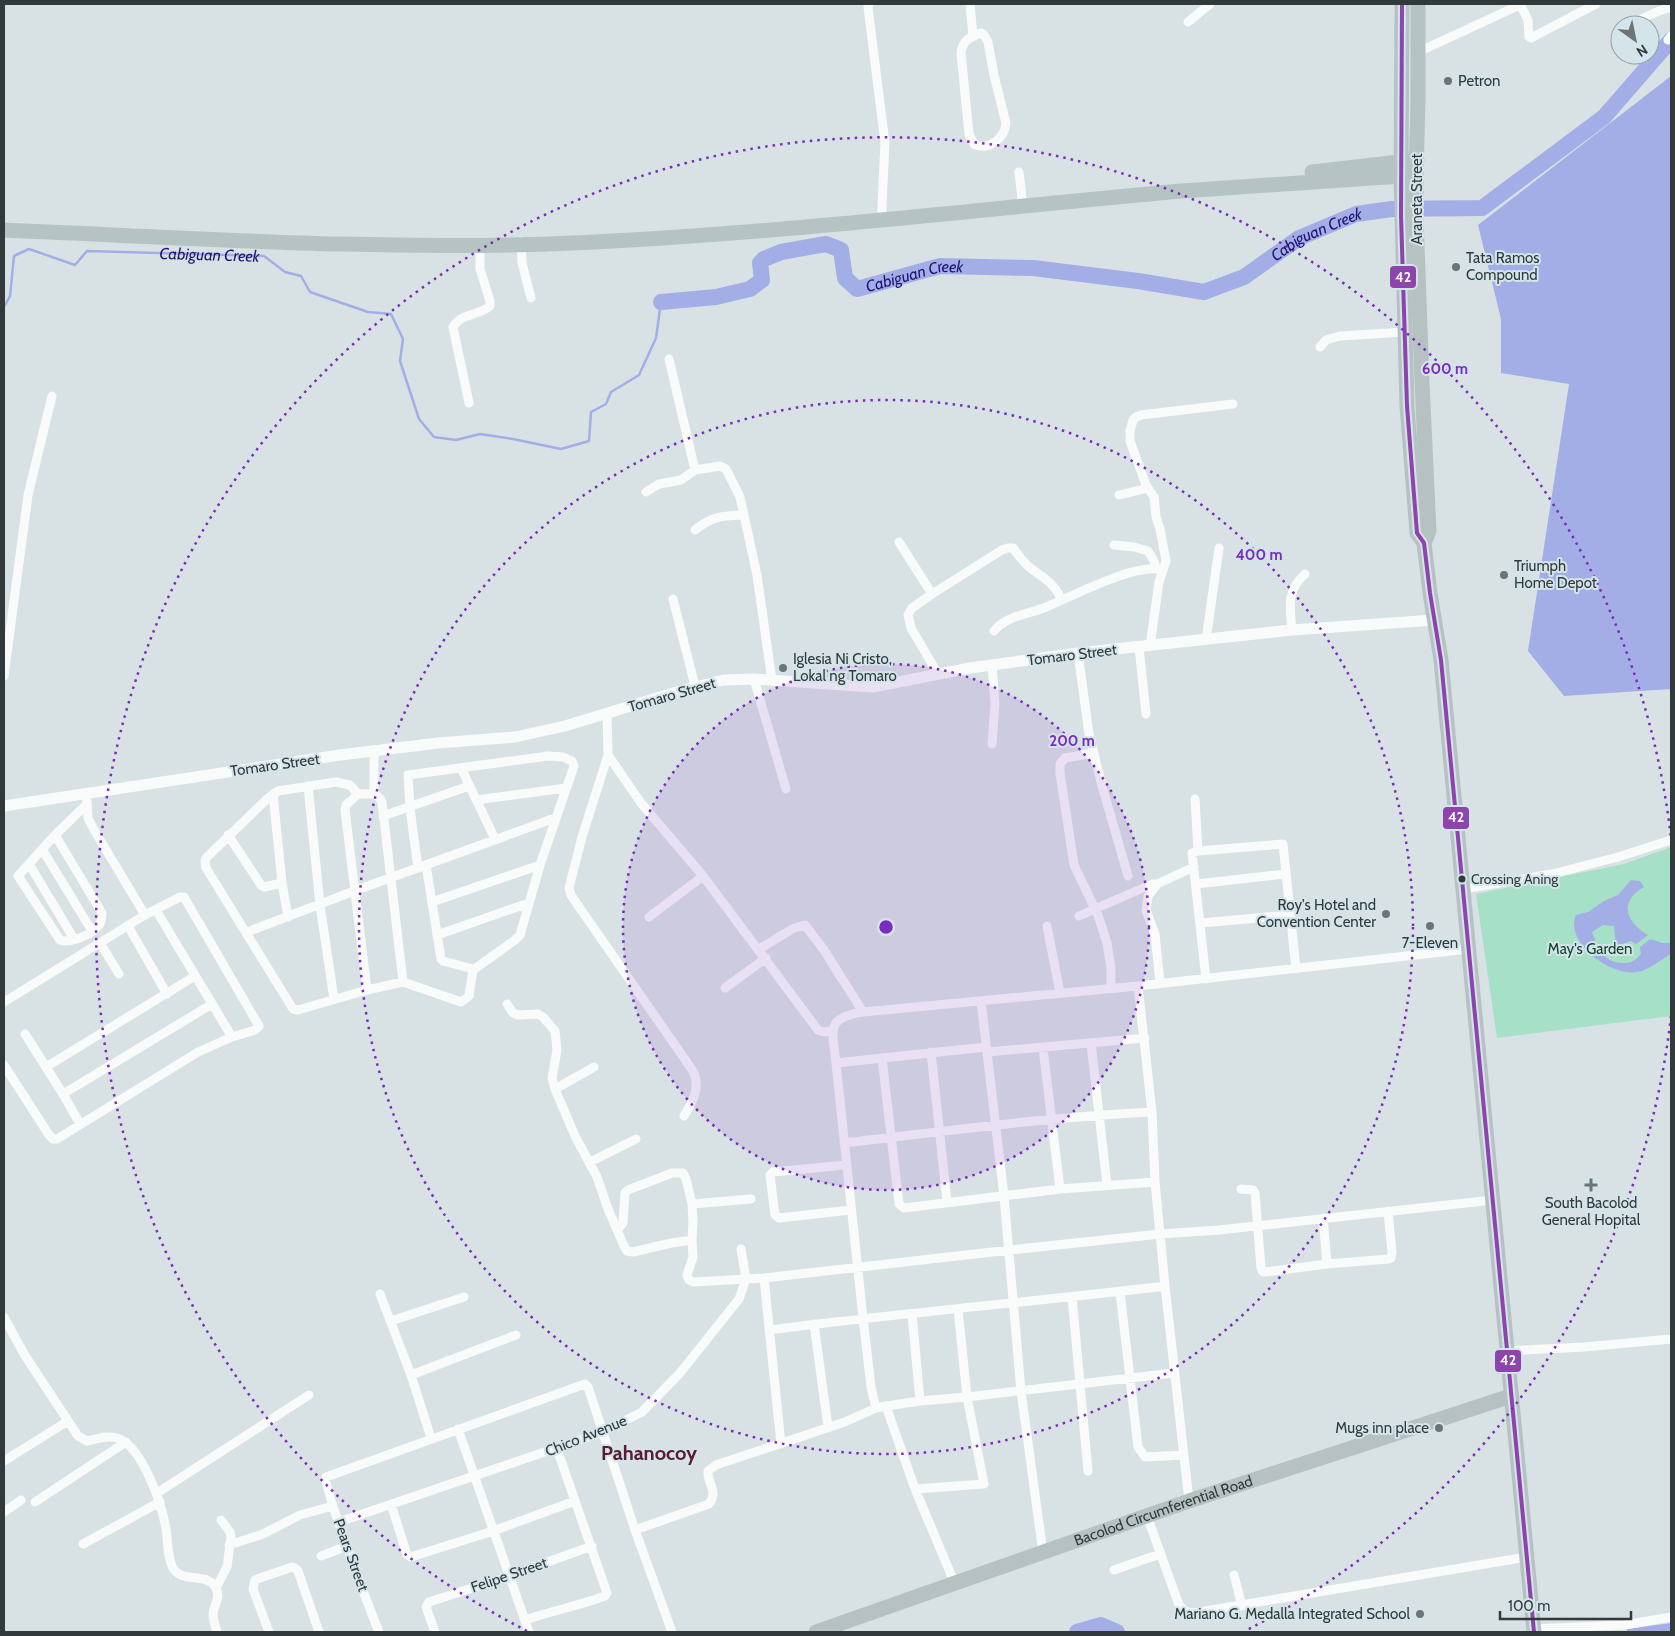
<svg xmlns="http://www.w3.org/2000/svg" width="1675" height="1636" font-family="Cabin,sans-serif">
  <rect width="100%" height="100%" fill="#d8e2e5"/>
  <!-- green -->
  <path fill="#a5e0c7" d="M1671,847V1016L1497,1038L1476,894L1624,864Z"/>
  <!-- water -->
  <path fill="#a3aee7" d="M1671,76V689L1564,696L1528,651L1569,384L1501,373V319L1478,225Z
    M1631,880L1640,881L1644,887C1618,902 1626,922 1648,935L1636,944L1631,941L1616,946L1614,926L1603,925L1592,932C1598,948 1604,964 1624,963C1632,963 1636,960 1641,954L1640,947L1650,939L1662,943H1671V954C1660,960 1650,970 1637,972C1612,977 1564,943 1576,915L1588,912L1604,901L1618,895Z
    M1671,1623V1632H1627V1629Z"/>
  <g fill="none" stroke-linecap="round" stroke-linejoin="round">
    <!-- stream -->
    <path stroke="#a3aee7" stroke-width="2.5" id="s1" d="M4,307L10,296L14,256L29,249L75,265L87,251L264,256L285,272L301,276L310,292L368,312L391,314L403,339L400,361L419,419L434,437L456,440L480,434L513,439L561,449L589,441L591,412L606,404L611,392L639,375L656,338L661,302"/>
    <!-- river -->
    <g stroke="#a3aee7" stroke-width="16">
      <path id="s2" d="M661,302L716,297L750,289L762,280L760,263L764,259L781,252L826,244L841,250L845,278L857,289L940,266L1033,268L1138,281L1204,292L1244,277L1299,238L1356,214L1392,209L1482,208L1604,117L1671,40"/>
      <path d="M1077,1632L1101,1625L1117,1632"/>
    </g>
    <!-- minor -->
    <path stroke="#f9fbfb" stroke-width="9" d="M869,4L868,7L885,143L882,204V220
      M970,4L973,36
      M1520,4L1528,20L1529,37L1531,38L1596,4
      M1643,18L1659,11L1671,7
      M1188,22L1210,4
      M981,33L984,35L988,42L994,75L1006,123C1005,138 988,152 974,144L969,134L961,53C962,41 970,37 981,33Z
      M1668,40L1671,36
      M1416,53L1522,4
      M1019,172L1023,207
      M521,241L522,263L531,298
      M1320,347L1326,340L1340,336L1405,332
      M669,359L695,470
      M469,403L453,327C461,313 479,316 490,306V301L480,269V243
      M646,492L659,484L681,480L695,470L720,466L726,469L740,497L757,575L772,681
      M1119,495L1148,488
      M695,530C712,516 722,516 743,515
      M899,542L932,594
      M1114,545L1134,547L1148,551L1154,561L1156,568
      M673,599L695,686
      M1292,630C1290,607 1286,591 1305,574
      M994,631C1006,616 1029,614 1046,607C1071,597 1136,562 1162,570
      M1206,640L1219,548
      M1150,646L1159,582L1166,561L1160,529L1156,517L1154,497L1146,485L1130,441V431L1133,420L1136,417L1141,415L1233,404
      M1139,647L1146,714
      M1078,653L1089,734L1101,782L1128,876
      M992,665L995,704L992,744
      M938,674L911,628L908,615L912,608L932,594L1002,550L1008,548H1013C1018,554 1022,561 1028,566C1041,577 1056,583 1061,600
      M4,676L28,495L52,396
      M754,679L786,789
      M607,714L608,755L582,837L569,888L571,895L577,904L693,1071C701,1087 693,1102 684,1116
      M1094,753L1065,758L1060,764V773L1074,865L1098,915L1107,943L1111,968V988
      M608,755L641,803L703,876L818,1030L824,1032L833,1031
      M461,768L495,839
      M308,786L320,905L334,999
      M358,794C368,794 378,792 382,802L403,982
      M374,794V751
      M1195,799L1198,851
      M476,800L566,788
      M87,801L88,818L93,828L145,915
      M383,816L469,786
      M55,835L102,913C102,917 102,922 99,925C93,934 70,944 60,940L18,876L55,835L87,804
      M228,835L261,885L264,887L282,883L273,794
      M42,849L92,931
      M29,864L74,939
      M418,868L410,808L408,775L548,756L563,757L572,761L574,766L540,865L520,935L515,940L476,968L473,969L443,961L441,959L426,865
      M282,883L288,917
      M1196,884L1285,874
      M1463,889L1552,874L1618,857L1671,840
      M432,902L540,865
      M156,910L232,1037
      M1079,916L1152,884H1157
      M649,917L703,876
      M1201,923L1290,915
      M128,926L167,994
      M1047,926L1060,993
      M247,932L354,891L555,818
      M437,935L529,903
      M100,943L119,974
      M759,949L794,928L805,925L824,950L863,1012
      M1206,979L1192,853L1198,851L1283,844L1296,969
      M1160,983L1155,934L1146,910L1148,896L1157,884L1194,867
      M1138,986L1152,1112L1155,1182L1165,1286L1189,1501
      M725,988L766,958
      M367,990L345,810L346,805L358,794L350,785L336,782L278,791L267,799L206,858L205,861L206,868L293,1009L298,1010L367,990L403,982L461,1002L469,996L473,969
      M981,1001L1004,1196L1021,1391L1043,1553
      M4,1002L145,915L180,897H184L259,1026L255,1030L232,1037L198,1052L57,1139H53L49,1135L4,1065
      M507,1004L513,1013L518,1015L538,1014L543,1017L555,1031L557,1050L552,1078L555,1089L575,1136L597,1177L608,1209L624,1246L627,1251L633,1252L671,1243L692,1240L693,1257L687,1275L689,1280L693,1282L764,1278L1010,1250L1160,1234L1219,1230L1493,1200
      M25,1034L63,1094
      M1091,1043L1107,1185
      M1043,1048L1060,1189
      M931,1052L947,1202
      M987,1052L1145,1038
      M882,1058L899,1204L904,1208L1060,1189L1155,1182
      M836,1063L986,1047
      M46,1067L195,976
      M555,1089L594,1067
      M80,1124L63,1094L212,1004
      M844,1143C947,1131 1049,1117 1152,1112
      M590,1162L636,1139
      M846,1165L773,1172L770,1175L775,1215L779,1218L851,1210
      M1241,1189L1253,1190L1255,1193L1261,1268L1263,1272H1265L1327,1264L1389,1259L1391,1258L1392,1252L1388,1211
      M1323,1218L1327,1264
      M617,1230L623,1223L625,1193L628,1190L672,1173H683L686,1179L692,1204
      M692,1240L693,1222L692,1204L751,1199
      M764,1278L781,1444
      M1120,1292L1138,1447L1145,1457L1184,1455
      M380,1294L411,1375
      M1072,1297L1088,1471
      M912,1314L920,1401
      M4,1317L24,1354L78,1436L87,1441C98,1439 106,1435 117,1438C142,1445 162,1505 166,1529C168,1541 167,1554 172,1566C180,1585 208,1571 216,1588C221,1598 214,1604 213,1614C213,1620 215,1626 217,1632
      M391,1321L464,1297
      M814,1324L828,1427
      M769,1330C900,1313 1033,1302 1165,1286
      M1507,1351L1584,1347L1671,1339
      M886,1406L915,1489L955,1584
      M876,1408L871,1387L863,1318L836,1063C833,1031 824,1018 863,1012L1138,986L1469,949
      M458,1429L529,1632
      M431,1438L411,1375L516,1335
      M4,1461L68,1421
      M915,1489L984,1484L967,1397L958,1309
      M157,1493L309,1395
      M35,1502L126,1442
      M391,1504L407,1555L411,1557L493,1531L575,1501
      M4,1512L21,1500
      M1147,1516L1179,1605L1185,1611L1193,1613L1527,1557
      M339,1522L603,1432L642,1412L680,1373L739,1299L746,1279L741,1249
      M635,1530L709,1504C719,1491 707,1484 708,1471L716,1465L845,1422L876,1408L886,1406L920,1401L967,1397L1174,1373
      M83,1544L160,1502
      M229,1545L263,1534L300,1515L333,1506
      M321,1556L347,1546
      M1114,1570L1160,1554
      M1234,1575L1242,1606
      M216,1588L227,1567L231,1537L230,1532L221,1520
      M525,1620C551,1611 578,1606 605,1596L607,1593L557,1449
      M1533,1629L1625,1625L1671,1617
      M269,1632L253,1589L255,1580L260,1578L292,1567L295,1568L298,1571L319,1632
      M379,1632C371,1612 323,1487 326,1477L585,1384L588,1387L635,1530L672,1632
      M435,1632L426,1607L429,1602L509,1576L592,1546"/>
    <!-- tertiary -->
    <path stroke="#f9fbfb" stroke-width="11" d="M4,806L340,755L438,743L515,737L565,726L683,690L724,680L754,679L873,687L970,668L1078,653L1292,630L1434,620"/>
    <!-- primary -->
    <g stroke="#b6c2c2" stroke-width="15">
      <path d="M1416,175V217L1422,382L1429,531L1424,543"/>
      <path d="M1401,176L1407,406L1417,533L1424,543L1430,593L1441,660L1534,1632"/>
      <path id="s3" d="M816,1632L1189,1501L1511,1396"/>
    </g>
    <!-- trunk -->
    <path stroke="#b5c4c3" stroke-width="15" d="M1312,172L1417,160
      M1401,172L1402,4
      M4,230C193,238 383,251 573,243C776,234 979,209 1182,191C1260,185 1338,180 1416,175L1418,101V4"/>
    <!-- bus-1 casing -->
    <g stroke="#d3e5ea" stroke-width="8">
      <path id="bus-1" d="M1402,4L1401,216L1407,406L1417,533L1424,543L1430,593L1441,660L1534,1632"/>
    </g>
    <!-- bus-1 -->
    <use href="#bus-1" stroke="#8e44ad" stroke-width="4"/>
  </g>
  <!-- distance rings -->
  <circle cx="886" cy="927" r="263" fill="#7b2cbf" fill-opacity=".12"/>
  <g fill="none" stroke="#7b2cbf" stroke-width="2.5" stroke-dasharray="2.5 5">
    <circle cx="886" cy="927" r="263"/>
    <circle cx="886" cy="927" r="527"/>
    <path d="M1671 1016A790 790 0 0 1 1245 1631M527 1631A790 790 0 1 1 1671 838"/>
  </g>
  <!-- markers -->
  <g fill="#6c7476" stroke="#d3e5ea" stroke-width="2">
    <circle cx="1448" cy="81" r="5"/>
    <circle cx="1456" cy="267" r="5"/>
    <circle cx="1504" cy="575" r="5"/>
    <circle cx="783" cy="668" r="5"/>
    <circle cx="1386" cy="914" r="5"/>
    <circle cx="1430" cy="926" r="5"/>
    <path d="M1588.5 1177.5h5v5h5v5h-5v5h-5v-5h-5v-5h5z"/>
    <circle cx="1439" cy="1428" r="5"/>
    <circle cx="1420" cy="1614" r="5"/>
  </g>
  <circle fill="#32393b" stroke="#d3e5ea" stroke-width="2" cx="1462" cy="879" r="4.5"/>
  <g text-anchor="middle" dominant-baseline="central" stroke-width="4" stroke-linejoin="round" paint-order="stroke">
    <!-- bus labels -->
    <g font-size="14" fill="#32393b" stroke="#d3e5ea" text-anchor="start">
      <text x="1471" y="879">Crossing Aning</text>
    </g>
    <!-- poi labels -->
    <g font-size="15" fill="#32393b" stroke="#d3e5ea" text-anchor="start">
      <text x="1458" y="81">Petron</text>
      <text x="1466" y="258">Tata Ramos<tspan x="1466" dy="17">Compound</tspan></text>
      <text x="1514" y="566">Triumph<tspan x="1514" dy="17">Home Depot</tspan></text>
      <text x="793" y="659">Iglesia Ni Cristo,<tspan x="793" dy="17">Lokal ng Tomaro</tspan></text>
      <text x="1376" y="905" text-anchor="end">Roy's Hotel and<tspan x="1376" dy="17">Convention Center</tspan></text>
      <text x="1430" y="943" text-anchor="middle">7-Eleven</text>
      <text x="1591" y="1203" text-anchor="middle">South Bacolod<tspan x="1591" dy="17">General Hopital</tspan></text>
      <text x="1429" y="1428" text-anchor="end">Mugs inn place</text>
      <text x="1410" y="1614" text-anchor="end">Mariano G. Medalla Integrated School</text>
    </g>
    <!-- street labels -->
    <g font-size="15" fill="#32393b" stroke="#d3e5ea">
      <text transform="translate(1417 199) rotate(-90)">Araneta Street</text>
      <text transform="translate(1072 655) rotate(-7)">Tomaro Street</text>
      <text transform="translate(672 695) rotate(-16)">Tomaro Street</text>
      <text transform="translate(275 765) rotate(-8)">Tomaro Street</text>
      <text transform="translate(586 1436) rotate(-22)">Chico Avenue</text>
      <text stroke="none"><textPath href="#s3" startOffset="368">Bacolod Circumferential Road</textPath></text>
      <text transform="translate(351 1555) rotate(70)">Pears Street</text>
      <text transform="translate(509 1575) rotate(-19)">Felipe Street</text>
    </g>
    <!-- park labels -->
    <g font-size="15" fill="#143f2c" stroke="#d3e5ea">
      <text x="1590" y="949">May's Garden</text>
    </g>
    <!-- water labels -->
    <g font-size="16" font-style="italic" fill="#1f1472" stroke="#d3e5ea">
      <text stroke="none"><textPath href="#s2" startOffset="732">Cabiguan Creek</textPath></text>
      <text stroke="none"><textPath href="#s1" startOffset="259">Cabiguan Creek</textPath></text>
      <text stroke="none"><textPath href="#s2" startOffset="312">Cabiguan Creek</textPath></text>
    </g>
    <!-- district labels -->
    <g font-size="20" font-weight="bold" fill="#5e1a31" stroke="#d3e5ea">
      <text x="649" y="1453">Pahanocoy</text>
    </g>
  </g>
  <circle cx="886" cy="927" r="8" fill="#7b2cbf" stroke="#d3e5ea" stroke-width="2.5"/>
  <g font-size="15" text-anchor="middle" font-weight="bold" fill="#7b2cbf" stroke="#d3e5ea" stroke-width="4" stroke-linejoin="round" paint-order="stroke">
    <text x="1445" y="374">600 m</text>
    <text x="1259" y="560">400 m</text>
    <text x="1072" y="746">200 m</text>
  </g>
  <g stroke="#d3e5ea" stroke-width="2">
    <rect x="1389" y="265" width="28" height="24" rx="5" fill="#8e44ad"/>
    <rect x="1442" y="806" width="28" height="24" rx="5" fill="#8e44ad"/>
    <rect x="1494" y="1349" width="28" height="24" rx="5" fill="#8e44ad"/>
  </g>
  <g font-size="14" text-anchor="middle" font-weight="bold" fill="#fff">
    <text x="1403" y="282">42</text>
    <text x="1456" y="822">42</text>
    <text x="1508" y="1365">42</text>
  </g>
  <!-- border -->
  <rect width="1675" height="1636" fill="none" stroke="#32393b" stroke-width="10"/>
  <!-- north arrow -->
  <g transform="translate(1635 40) rotate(147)"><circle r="24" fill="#d3e5ea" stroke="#93a0a4"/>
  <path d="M0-4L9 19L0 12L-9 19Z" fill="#6c7476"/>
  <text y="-8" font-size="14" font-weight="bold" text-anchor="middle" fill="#32393b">N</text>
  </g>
  <!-- scale -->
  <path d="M1500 1611v8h131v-8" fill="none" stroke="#32393b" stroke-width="2.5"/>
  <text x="1508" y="1611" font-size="15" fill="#32393b" stroke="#d3e5ea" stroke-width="4" paint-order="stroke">100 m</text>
</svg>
